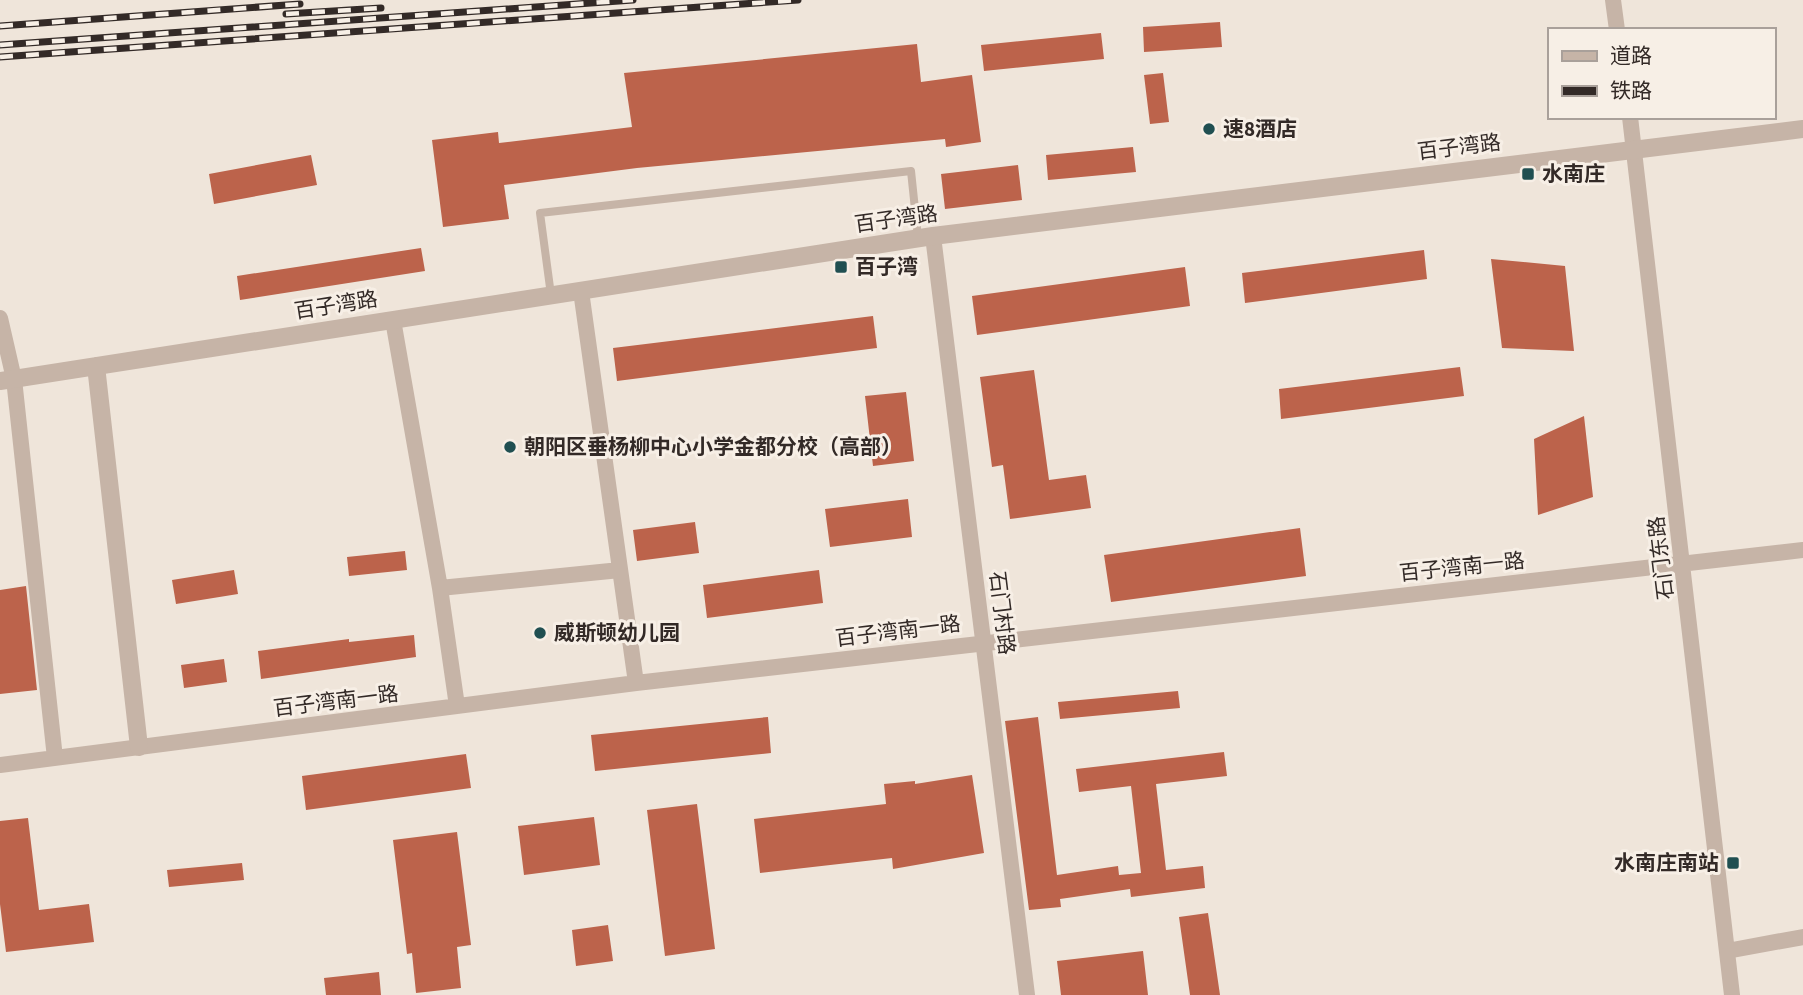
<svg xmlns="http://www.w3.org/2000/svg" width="1803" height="995" font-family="'Source Sans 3','Noto Sans SC',sans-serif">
  <rect width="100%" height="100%" fill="#efe5da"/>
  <!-- building -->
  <path fill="#bc634b" d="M1220,22L1222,47L1144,52L1143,27Z
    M1101,33L1104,59L984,71L981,45Z
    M917,44L921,82L972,75L981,142L946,147L945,139L637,168L504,185L509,219L443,227L432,140L498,132L499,143L632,127L624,73Z
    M1163,73L1169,122L1150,124L1144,75Z
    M1133,147L1136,172L1048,180L1046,155Z
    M311,155L317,185L214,204L209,174Z
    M1018,165L1022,200L945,209L941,174Z
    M421,248L425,271L240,300L237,276Z
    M1424,250L1427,279L1245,303L1242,273Z
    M1491,259L1565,266L1574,351L1502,348Z
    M1185,267L1190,306L977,335L972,296Z
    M873,316L877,348L617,381L613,348Z
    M1460,367L1464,396L1281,419L1279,389Z
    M1034,370L1049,480L1086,475L1091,508L1010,519L1003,465L992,467L980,377Z
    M906,392L914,461L873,466L865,396Z
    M1584,416L1593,497L1538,515L1534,439Z
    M908,499L912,537L830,547L825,509Z
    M695,522L699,553L637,561L633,530Z
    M1300,528L1306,576L1111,602L1104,555Z
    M405,551L407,570L349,576L347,557Z
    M234,570L238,594L176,604L172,580Z
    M819,570L823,603L707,618L703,585Z
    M26,586L37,690L0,694V590Z
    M414,635L416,657L261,679L258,651L349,639V642Z
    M224,659L227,682L184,688L181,665Z
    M1178,691L1180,708L1060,719L1058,702Z
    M768,717L771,753L595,771L591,735Z
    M1038,717L1057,875L1118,866L1119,875L1141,873L1131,786L1079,792L1076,769L1224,752L1227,776L1156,784L1166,870L1203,866L1205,888L1131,897L1130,889L1060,899L1061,907L1029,910L1005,721Z
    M466,754L471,788L306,810L302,776Z
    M972,775L984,853L893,869L892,858L760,873L754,819L886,804L884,784L915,781V784Z
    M697,804L715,949L665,956L647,810Z
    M594,817L600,865L524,875L518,826Z
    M28,818L39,910L89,904L94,942L6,952L0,904V821Z
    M457,832L471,945L457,947L461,988L416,993L412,953L407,954L393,840Z
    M242,863L244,880L169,887L167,870Z
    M1208,913L1220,995H1190L1179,917Z
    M608,925L613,961L576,966L572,930Z
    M1143,951L1148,995H1061L1057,961Z
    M379,972L381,995H326L324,978Z"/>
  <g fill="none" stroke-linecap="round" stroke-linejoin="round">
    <!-- service -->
    <path stroke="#c6b4a7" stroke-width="8" d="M551,295L540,213L911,171L918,238"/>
    <!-- minor -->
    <path stroke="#c6b4a7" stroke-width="16" d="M1613,0L1617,30
      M1630,117L1732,995
      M933,236L1027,995
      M581,291L636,683
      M0,318L14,379L55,758
      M393,320L440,588L457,706
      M440,588L620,570
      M0,765L636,683L1803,550
      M1727,951L1803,937"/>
    <!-- tertiary -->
    <path stroke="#c6b4a7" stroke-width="18" d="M96,366L139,747
      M0,381L933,236L1803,129"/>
    <!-- rail casing -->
    <g stroke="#332a27" stroke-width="7">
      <path id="rail" d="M286,14L381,8
        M0,26L300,4
        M0,45L633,0
        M0,57L798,0"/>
    </g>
    <!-- rail -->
    <use href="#rail" stroke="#f7efe6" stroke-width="4.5" stroke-dasharray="13" stroke-linecap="butt"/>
  </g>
  <!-- markers -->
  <g fill="#204f51" stroke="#f7efe6" stroke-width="2.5">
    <circle cx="1209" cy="129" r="7"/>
    <rect x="1521" y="167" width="14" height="14" rx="3.5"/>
    <rect x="834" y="260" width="14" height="14" rx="3.5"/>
    <circle cx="510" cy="447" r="7"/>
    <circle cx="540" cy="633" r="7"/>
    <rect x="1726" y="856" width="14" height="14" rx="3.5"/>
  </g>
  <g text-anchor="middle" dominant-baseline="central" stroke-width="6" stroke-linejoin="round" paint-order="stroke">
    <!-- poi labels -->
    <g font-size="21" font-weight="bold" fill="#332a27" stroke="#f7efe6" text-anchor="start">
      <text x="1223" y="129">速8酒店</text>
      <text x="1542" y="174">水南庄</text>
      <text x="855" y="267">百子湾</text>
      <text x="524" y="447">朝阳区垂杨柳中心小学金都分校（高部）</text>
      <text x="554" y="633">威斯顿幼儿园</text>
      <text x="1719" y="863" text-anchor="end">水南庄南站</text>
    </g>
    <!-- street labels -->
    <g font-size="21" fill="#332a27" stroke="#f7efe6">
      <text transform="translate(1459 147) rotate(-7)">百子湾路</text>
      <text transform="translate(896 219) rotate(-8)">百子湾路</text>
      <text transform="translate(336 305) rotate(-9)">百子湾路</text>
      <text transform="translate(1661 558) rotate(-97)">石门东路</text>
      <text transform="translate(1462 567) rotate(-6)">百子湾南一路</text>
      <text transform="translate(1002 613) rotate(83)">石门村路</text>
      <text transform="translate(898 631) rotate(-7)">百子湾南一路</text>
      <text transform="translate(336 701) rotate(-7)">百子湾南一路</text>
    </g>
  </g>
  <!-- legend -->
  <rect x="1548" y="28" width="228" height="91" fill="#f7efe6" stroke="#a9a09a" stroke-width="2"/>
  <rect x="1562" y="51" width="35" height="10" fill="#c6b4a7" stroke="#a9a09a" stroke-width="2"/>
  <text x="1610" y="63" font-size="21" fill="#332a27">道路</text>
  <rect x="1562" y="86" width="35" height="10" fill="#332a27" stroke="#a9a09a" stroke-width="2"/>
  <text x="1610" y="98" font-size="21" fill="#332a27">铁路</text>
</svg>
